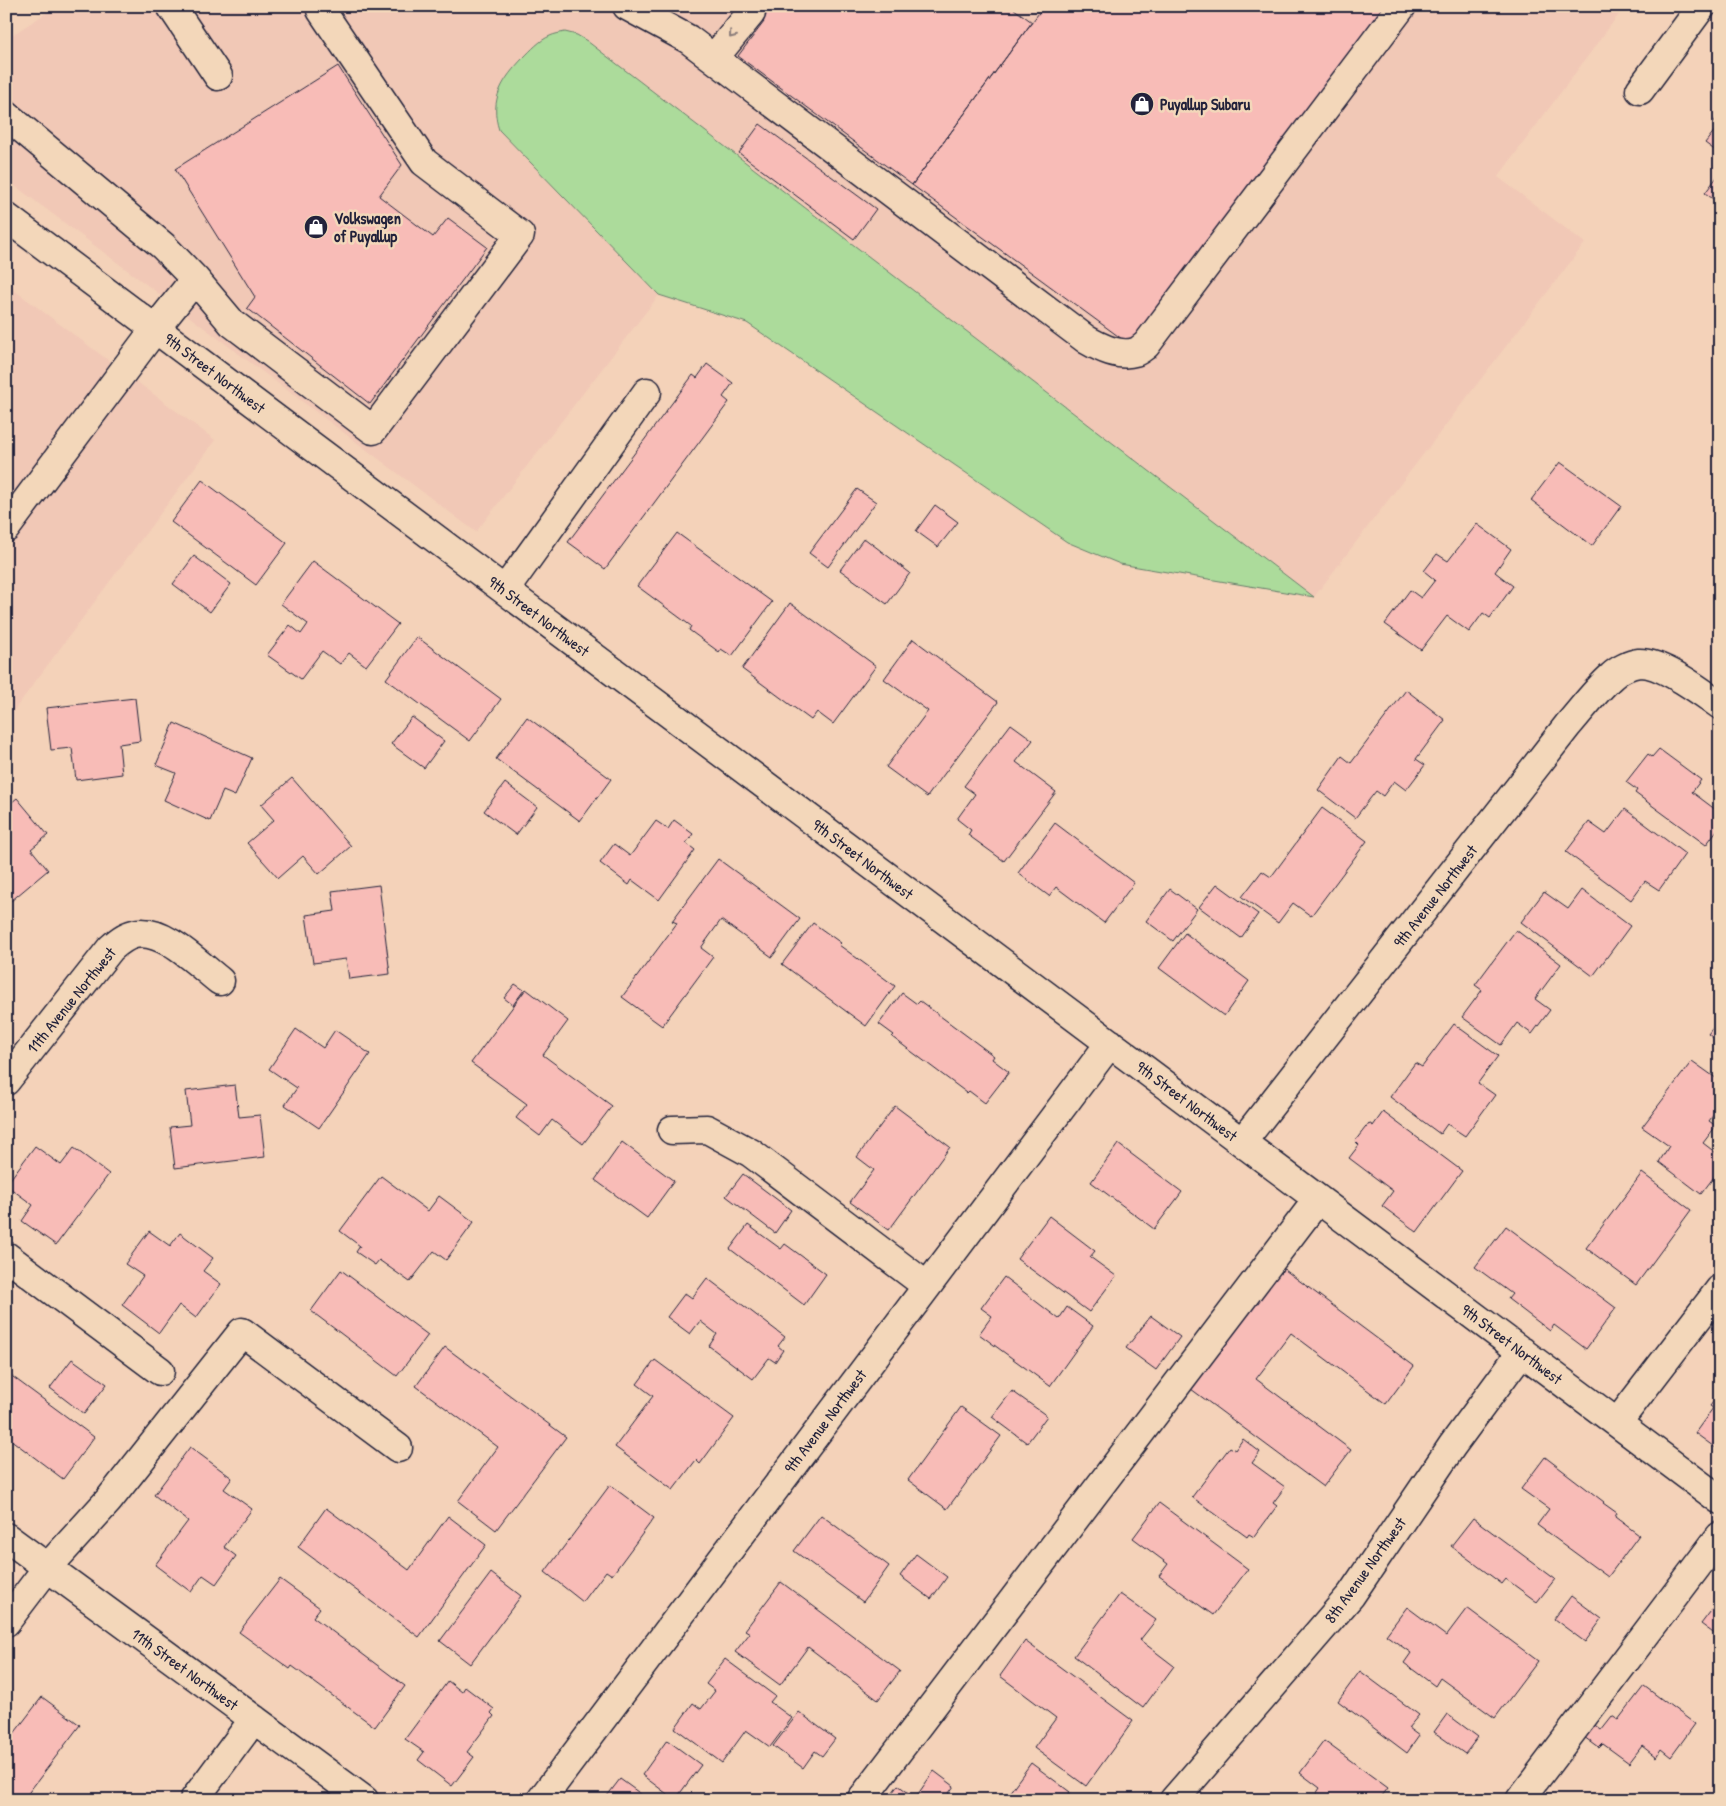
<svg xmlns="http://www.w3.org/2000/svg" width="1726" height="1806" font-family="'Patrick Hand',sans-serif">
  <rect width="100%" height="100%" fill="#f4d2b9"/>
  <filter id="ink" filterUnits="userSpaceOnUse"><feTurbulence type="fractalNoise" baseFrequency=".02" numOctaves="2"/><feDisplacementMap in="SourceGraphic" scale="10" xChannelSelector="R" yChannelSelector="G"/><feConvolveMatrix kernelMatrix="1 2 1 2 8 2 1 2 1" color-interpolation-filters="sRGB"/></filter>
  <g filter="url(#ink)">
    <!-- built -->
    <path fill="#f1c8b6" d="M57,6H1625L1498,177L1585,243L1314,597L587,41L495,118L499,130L659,295L476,532L6,179V39Z
      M6,284L215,440L6,721Z"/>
    <!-- green -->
    <path fill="#acdb9b" stroke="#677e6b" d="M565,32L577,35L587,41L1314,597L1120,564L1067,542L747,323L659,295L499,130C489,99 503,79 523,58C531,50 540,40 550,36C554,34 560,33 565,32Z"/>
    <!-- building -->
    <path fill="#f8bcb7" stroke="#22223b" d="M742,6H1010L1032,22L912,185L738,56L764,22Z
      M1044,6H1385L1133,347L912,185Z
      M338,66L402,165L379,196L433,237L448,218L487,247L370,404L247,308L255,297L175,169Z
      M1720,114V154L1705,143L1719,125L1714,121Z
      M760,124L876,209L854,239L739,153Z
      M1720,173V204L1705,193Z
      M707,364L733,383L723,397L729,402L605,569L568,542L693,375L697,378Z
      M1560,462L1621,506L1592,546L1531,500Z
      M202,480L287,543L256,585L171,522Z
      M857,489L876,502L828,567L809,553Z
      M935,505L958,522L938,547L916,531Z
      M1477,524L1511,549L1495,572L1513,586L1490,618L1483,613L1469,632L1447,616L1421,650L1385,624L1410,590L1421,598L1435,580L1424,571L1437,554L1448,561Z
      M677,533L772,602L732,656L721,649L719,652L689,630L691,626L637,586Z
      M864,538L910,573L887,604L840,570Z
      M194,556L231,584L210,612L173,584Z
      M313,561L398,624L366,666L349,653L340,664L322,651L301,679L267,655L290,625L301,634L308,624L281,604Z
      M790,603L876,666L833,724L817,712L811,720L742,669Z
      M417,637L501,699L470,741L386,679Z
      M913,639L998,702L927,797L886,767L928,711L884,679Z
      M1406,690L1445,720L1416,759L1425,765L1406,790L1394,781L1383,796L1376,791L1355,818L1318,790L1342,756L1351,763Z
      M135,698L140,741L119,744L122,774L76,780L72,748L51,750L46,708Z
      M412,717L444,741L424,768L391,744Z
      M527,717L611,779L580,821L496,759Z
      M174,723L252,758L235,796L223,791L210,821L164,800L176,773L156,765Z
      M1011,724L1033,740L1016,762L1056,792L1004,861L968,835L971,830L957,819L975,794L964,786Z
      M1659,749L1701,780L1692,792L1720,813V826L1706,845L1635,793L1637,790L1626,782L1648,754L1652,757Z
      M292,778L351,846L319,874L303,856L278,878L247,843L274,820L261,805Z
      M505,783L537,807L516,835L484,811Z
      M17,798L48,835L31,849L48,870L11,901L6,896V807Z
      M1322,808L1367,841L1311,916L1293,903L1278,923L1242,897L1262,871L1271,877Z
      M1625,809L1685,854L1659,890L1645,881L1631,900L1566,852L1589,822L1606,834Z
      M674,820L693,834L686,843L695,850L659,900L632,880L629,885L600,863L614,844L630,856L656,821L668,829Z
      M1055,823L1134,883L1104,923L1056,887L1049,896L1018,873Z
      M718,859L800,919L772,957L721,920L701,948L713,957L662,1026L622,997L677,923L672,921Z
      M1217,884L1258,914L1241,938L1199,907Z
      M379,885L390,974L349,979L346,959L313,963L306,915L335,911L332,891Z
      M1170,889L1197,909L1173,941L1146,921Z
      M1582,890L1630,926L1593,976L1521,922L1544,892L1568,909Z
      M813,923L841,943L839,945L895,986L866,1026L782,964Z
      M1516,930L1561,964L1535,999L1550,1010L1532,1034L1517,1023L1501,1045L1462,1017L1482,990L1475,985Z
      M1185,933L1249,981L1224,1016L1159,968Z
      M515,984L524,990L513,1005L504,998Z
      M526,989L568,1021L543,1055L612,1106L583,1144L552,1120L540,1136L516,1118L527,1104L471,1063Z
      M902,993L917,1004L920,1001L994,1056L992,1059L1009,1072L985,1103L969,1091L967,1093L892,1037L894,1035L879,1024Z
      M1720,1019V1043L1708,1034Z
      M1454,1024L1498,1056L1478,1083L1495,1095L1465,1136L1447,1124L1440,1134L1390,1097L1415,1063L1422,1067Z
      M296,1029L323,1048L335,1030L370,1054L319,1128L285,1105L297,1088L269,1069Z
      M1692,1061L1720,1081V1106L1709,1121L1716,1126L1703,1143L1720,1156V1169L1701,1194L1659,1162L1669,1146L1642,1127Z
      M235,1085L239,1117L260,1115L265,1157L175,1168L170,1127L190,1125L186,1091Z
      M895,1106L950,1147L889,1230L850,1202L874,1170L857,1157Z
      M1383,1112L1462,1171L1417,1232L1382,1206L1393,1191L1349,1158L1359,1145L1355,1141L1369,1123L1373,1126Z
      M622,1142L674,1181L647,1218L595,1180Z
      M1118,1144L1182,1192L1154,1229L1091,1182Z
      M35,1146L61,1165L74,1148L109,1174L56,1245L22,1221L33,1205L6,1185Z
      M1642,1173L1691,1210L1636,1285L1586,1248Z
      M743,1174L791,1210L775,1233L726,1196Z
      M381,1176L428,1211L439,1196L474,1222L446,1260L434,1251L410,1282L379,1260L375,1265L356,1252L360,1246L340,1231Z
      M1049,1216L1095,1251L1090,1257L1116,1276L1089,1312L1017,1259Z
      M748,1225L781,1249L785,1244L826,1274L804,1305L730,1249Z
      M1506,1226L1616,1308L1586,1349L1554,1325L1550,1331L1508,1299L1512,1294L1475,1267Z
      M149,1231L170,1246L180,1233L213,1258L203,1271L221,1284L196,1318L179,1305L159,1333L122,1305L143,1276L125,1264Z
      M1281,1267L1414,1366L1386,1404L1291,1333L1256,1379L1351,1450L1323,1487L1191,1389Z
      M341,1270L428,1335L397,1376L311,1311Z
      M1004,1277L1059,1319L1067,1307L1093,1326L1050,1386L979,1334L992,1316L981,1308Z
      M707,1278L785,1337L778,1346L783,1350L775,1362L769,1358L753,1379L709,1346L717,1334L700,1321L690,1334L667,1317L685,1293L692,1298Z
      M1151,1316L1180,1337L1156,1370L1126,1348Z
      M445,1347L566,1437L496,1530L458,1501L498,1447L416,1386Z
      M72,1359L107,1384L84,1414L50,1388Z
      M655,1360L734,1418L700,1464L696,1460L673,1490L615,1447L653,1396L637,1384Z
      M9,1374L94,1437L63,1479L6,1436V1378Z
      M1012,1391L1047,1416L1027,1443L992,1417Z
      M1720,1393V1445L1717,1449L1695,1433L1713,1408L1710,1406Z
      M961,1407L1001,1436L947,1509L908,1480Z
      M1243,1439L1260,1452L1252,1463L1285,1487L1273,1503L1277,1506L1254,1537L1249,1534L1247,1537L1192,1497L1230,1447L1235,1450Z
      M190,1447L232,1478L224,1489L252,1509L224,1547L236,1556L216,1584L203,1575L191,1592L155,1565L188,1521L154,1495Z
      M1545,1457L1604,1502L1603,1503L1617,1513L1615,1517L1639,1535L1608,1577L1537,1525L1549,1509L1521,1489Z
      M610,1485L654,1518L612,1575L606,1571L583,1602L545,1572Z
      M1159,1503L1248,1569L1213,1615L1159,1576L1168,1564L1133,1538Z
      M326,1508L409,1570L448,1516L486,1545L419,1637L298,1547Z
      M821,1515L889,1566L863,1602L794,1551Z
      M1473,1518L1555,1579L1537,1602L1506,1579L1502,1584L1451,1546Z
      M916,1554L947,1577L931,1599L900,1576Z
      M491,1573L521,1596L470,1664L440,1641Z
      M280,1579L320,1608L313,1617L405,1686L375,1727L292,1666L290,1669L239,1632Z
      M781,1582L900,1671L878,1700L808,1647L780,1685L735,1652L750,1633L745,1630Z
      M1120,1594L1156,1620L1140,1640L1174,1666L1143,1708L1074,1656Z
      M1571,1596L1602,1619L1585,1642L1554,1619Z
      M1720,1599V1638L1701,1624Z
      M1407,1607L1446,1636L1467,1608L1538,1661L1495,1718L1440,1678L1435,1686L1404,1663L1411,1653L1386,1635Z
      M1025,1641L1133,1721L1086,1786L1034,1748L1056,1718L1000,1676Z
      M725,1659L775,1696L770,1702L792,1718L770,1747L746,1730L722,1763L675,1728L693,1703L701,1709L715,1691L706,1684Z
      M1360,1671L1419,1715L1408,1728L1419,1736L1407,1753L1338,1701Z
      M448,1681L462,1692L465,1687L494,1709L491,1713L494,1716L467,1752L474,1757L452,1786L418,1760L424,1752L405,1739Z
      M1644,1686L1695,1724L1671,1757L1661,1749L1656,1757L1642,1746L1629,1763L1603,1744L1599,1748L1580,1734L1590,1721L1601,1730L1612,1716L1618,1720Z
      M42,1697L80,1725L23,1800H6V1744Z
      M799,1712L835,1739L822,1756L815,1751L803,1768L773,1746Z
      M1447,1714L1478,1737L1465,1754L1434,1732Z
      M667,1740L701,1765L675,1800L642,1775Z
      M1324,1741L1388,1788L1379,1800H1312L1320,1788L1300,1773Z
      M1031,1763L1070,1792L1064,1800H1004Z
      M934,1771L954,1786L944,1800H926L918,1794Z
      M620,1779L649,1800H604Z
      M898,1785L918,1800H887Z"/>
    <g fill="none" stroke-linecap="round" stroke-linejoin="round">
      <!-- minor casing -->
      <g stroke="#22223b" stroke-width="31">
        <path id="minor" d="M171,6L218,76
          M627,6L688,39L1087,340C1101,348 1119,357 1135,352C1139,351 1143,347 1146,345L1402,6
          M714,58L751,13
          M1640,90L1702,6
          M6,115L163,246L195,279L232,323L373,430L520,235L424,162L321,10
          M6,217L1720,1500
          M6,528L155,329L195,279
          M505,590L647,392
          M6,1081L111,948C118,942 125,936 134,934C163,927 198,964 220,981
          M672,1130L707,1129L751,1153L927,1286
          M1242,1142L1568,725C1582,709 1596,690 1612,676C1618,670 1630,664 1639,663C1662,662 1702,692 1720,705
          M6,1256L160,1371
          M1617,1423L1720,1289
          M6,1537L364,1800
          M6,1622L47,1568L108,1501L242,1332L398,1448
          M194,1800L254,1719
          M541,1800L1110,1043
          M861,1800L1318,1199
          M1174,1800L1351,1595L1452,1446L1522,1351
          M1520,1800L1720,1536"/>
      </g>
      <!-- minor -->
      <use href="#minor" stroke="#f3d7ba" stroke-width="28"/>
    </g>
    <!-- one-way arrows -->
    <defs><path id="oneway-chevron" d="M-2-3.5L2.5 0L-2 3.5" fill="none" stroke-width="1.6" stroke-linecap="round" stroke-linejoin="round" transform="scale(1.25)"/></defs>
    <use stroke="#8a7c7a" href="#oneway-chevron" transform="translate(732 35) rotate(129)"/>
  </g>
  <!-- icons -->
  <defs>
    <g id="shop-disc" transform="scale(1.25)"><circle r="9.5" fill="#22223b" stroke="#f3d7ba"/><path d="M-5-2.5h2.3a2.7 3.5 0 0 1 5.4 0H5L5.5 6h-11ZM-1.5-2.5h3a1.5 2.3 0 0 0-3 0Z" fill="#fff"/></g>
  </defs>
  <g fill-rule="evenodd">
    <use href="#shop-disc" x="1142" y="104"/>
    <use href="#shop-disc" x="316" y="227"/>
  </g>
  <g text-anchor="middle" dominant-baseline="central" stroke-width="5" stroke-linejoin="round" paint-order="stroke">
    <!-- poi labels -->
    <g font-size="16" font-weight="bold" fill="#22223b" stroke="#f3d7ba" text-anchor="start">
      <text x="1160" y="104">Puyallup Subaru</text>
      <text x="334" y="218">Volkswagen<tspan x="334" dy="18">of Puyallup</tspan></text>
    </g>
    <!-- street labels -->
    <g font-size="16" fill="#22223b" stroke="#f3d7ba">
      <text transform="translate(215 373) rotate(37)">9th Street Northwest</text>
      <text transform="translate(539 616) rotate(37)">9th Street Northwest</text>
      <text transform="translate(863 859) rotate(37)">9th Street Northwest</text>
      <text transform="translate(1435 896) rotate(-52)">9th Avenue Northwest</text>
      <text transform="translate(71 1000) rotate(-51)">11th Avenue Northwest</text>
      <text transform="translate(1187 1101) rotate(37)">9th Street Northwest</text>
      <text transform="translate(1512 1344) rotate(37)">9th Street Northwest</text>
      <text transform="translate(825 1421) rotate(-53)">9th Avenue Northwest</text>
      <text transform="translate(1365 1570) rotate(-54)">8th Avenue Northwest</text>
      <text transform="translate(185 1669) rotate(36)">11th Street Northwest</text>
    </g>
  </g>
  <!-- margin -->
  <rect width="1726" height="1806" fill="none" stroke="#f3d7ba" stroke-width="25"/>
  <rect x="12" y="12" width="1701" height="1781" fill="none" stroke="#22223b" stroke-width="2" filter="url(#ink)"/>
</svg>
